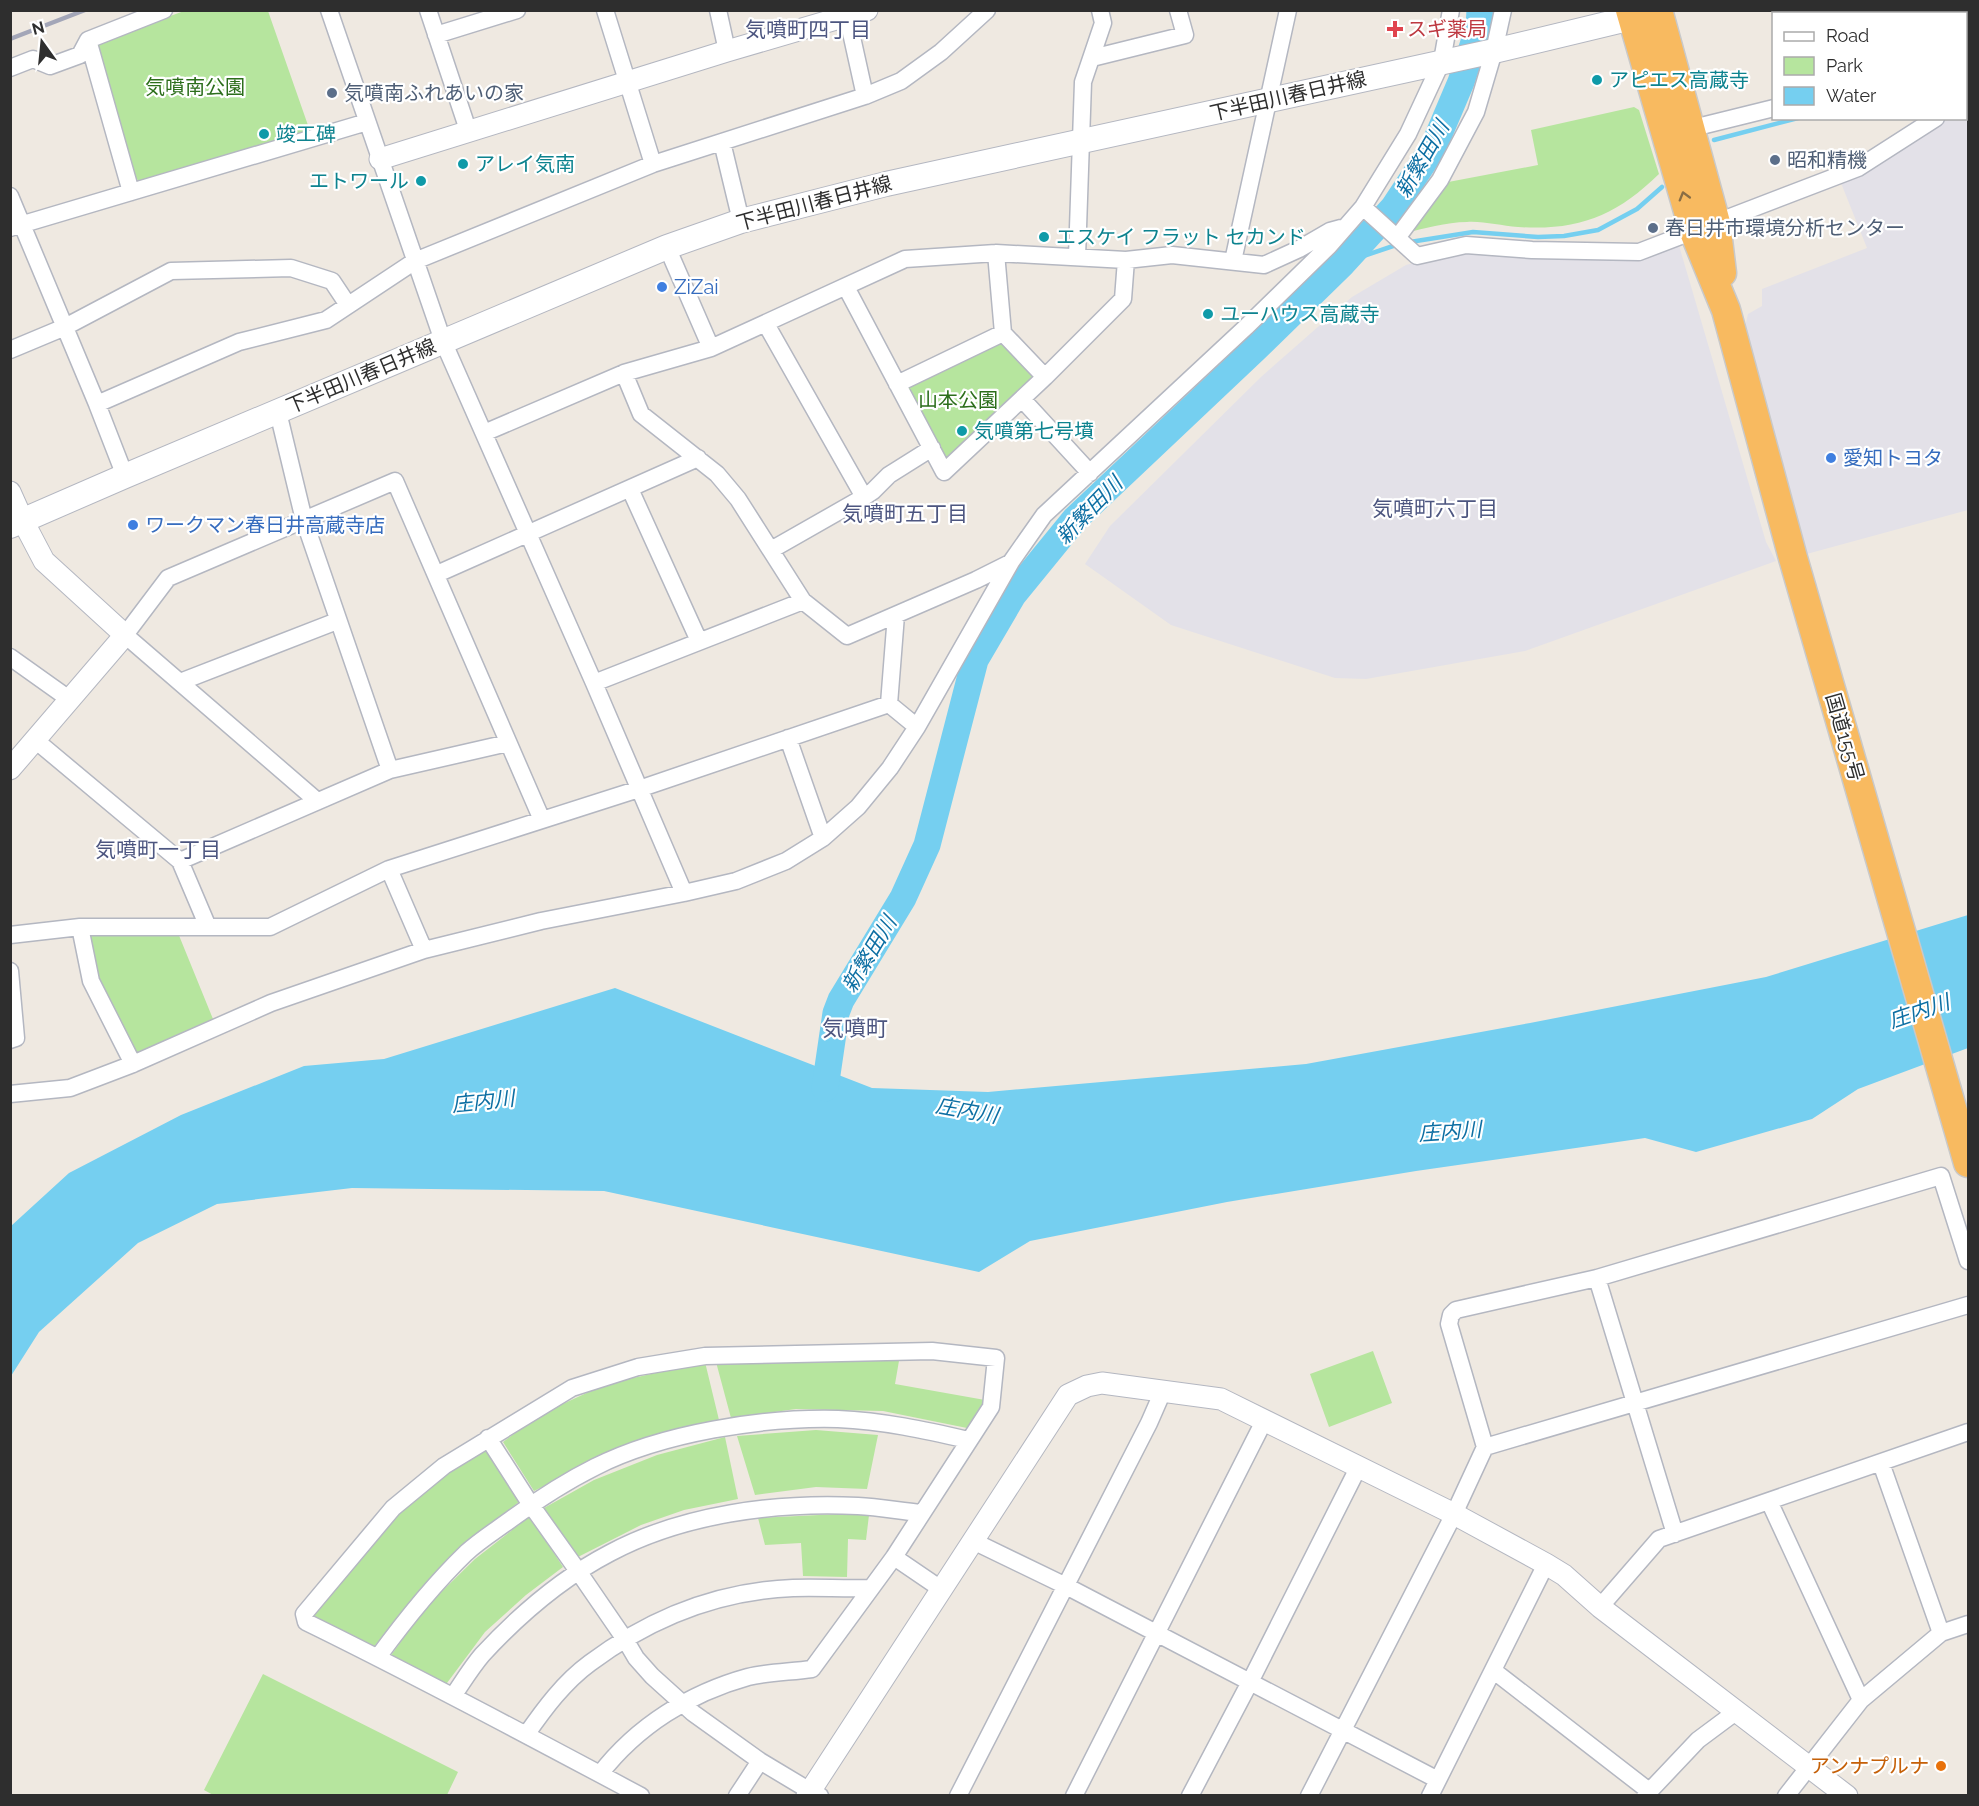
<svg xmlns="http://www.w3.org/2000/svg" width="1979" height="1806" font-family="Raleway,'Noto Sans JP',sans-serif">
  <rect width="100%" height="100%" fill="#efe9e1"/>
  <!-- industrial -->
  <path fill="#e3e1e8" d="M1968,102V510L1803,555L1745,327L1748,314L1762,306V289L1867,248L1839,178L1942,119L1966,118V104Z
    M1678,242L1766,542L1776,561L1525,651L1366,679L1335,678L1171,625L1085,564L1110,526L1261,377L1352,297L1406,265L1467,249L1520,258L1541,254Z"/>
  <!-- green -->
  <path fill="#b6e59e" d="M184,11H268L310,131L140,181L134,178L96,48L99,42Z
    M1634,107L1639,110L1659,174C1616,216 1578,231 1518,227C1501,226 1484,221 1467,222C1446,222 1424,229 1404,233L1443,183L1538,165L1531,130Z
    M996,342L1003,343L1032,373V380L949,459L943,458L906,388Z
    M178,933L213,1019L139,1054L132,1052L96,988L86,939L91,934Z
    M1373,1351L1392,1403L1329,1427L1310,1374Z
    M900,1355L895,1384L985,1400L967,1428L883,1411L796,1409L731,1418L716,1362Z
    M705,1362L719,1420L622,1448L534,1491L503,1442L541,1414L606,1384Z
    M816,1430L878,1435L867,1489L816,1487L755,1495L737,1436Z
    M725,1437L738,1499L684,1510L641,1525L576,1558L544,1508L594,1480L657,1455Z
    M485,1450L520,1501L440,1568L373,1648L310,1617L387,1524L431,1482Z
    M840,1514L869,1515L866,1540L848,1539L847,1577L803,1576L801,1543L765,1545L758,1518Z
    M530,1516L563,1567L526,1595L485,1632L444,1687L389,1658L426,1607L475,1559Z
    M263,1674L458,1772L447,1795L215,1796L204,1790Z"/>
  <!-- water -->
  <path fill="#75cff0" d="M1968,915V1048L1858,1089L1812,1119L1696,1152L1645,1138L1416,1171L1227,1202L1030,1241L979,1272L604,1191L352,1188L217,1204L138,1243L39,1332L11,1376V1226L69,1173L181,1115L304,1066L384,1059L615,988L872,1088L988,1092L1306,1064L1530,1023L1766,977Z"/>
  <g fill="none" stroke-linecap="round" stroke-linejoin="round">
    <!-- stream -->
    <path stroke="#75cff0" stroke-width="4.5" d="M1966,76L1968,75
      M1714,140L1798,118
      M1410,242L1473,232L1538,237L1564,236L1598,230L1637,209L1662,187
      M1343,263L1399,244"/>
    <!-- river -->
    <path stroke="#75cff0" stroke-width="27" d="M825,1088L836,1013L841,1000L903,898L927,845L975,660L1013,595L1075,519L1255,349L1343,263L1394,207L1433,148L1461,82L1479,27L1480,10"/>
    <!-- minor casing -->
    <g stroke="#b4b7c1" stroke-width="19">
      <path id="minor" d="M329,10L443,341L594,683L684,893
        M428,10L468,130
        M605,10L653,164
        M718,10L727,51
        M846,10L865,96
        M436,35L517,10
        M88,40L131,192
        M1092,58L1185,35L1178,10
        M1966,59H1968
        M10,68L33,59L50,66L80,55L88,40L164,10
        M1966,99L1968,97
        M1689,129L1774,108
        M722,142L741,221
        M10,196L97,404L125,476
        M1363,207L1417,256L1466,245L1532,250L1639,252L1858,168L1936,118
        M10,228L367,122
        M1397,238L1440,180L1476,112L1494,51L1503,10
        M667,247L711,348
        M996,253L1003,333L1045,377
        M1077,257L1083,82L1103,23L1100,10
        M1233,261L1288,10
        M846,287L944,472L1045,377L1123,299L1126,260
        M766,324L864,497L771,550
        M10,350L65,327L171,271L291,268L332,281L348,305
        M624,373L641,414L717,474L738,499L803,601L847,636L976,580L1010,563
        M897,384L1003,333
        M1022,399L1090,473
        M97,404L239,342L326,320L415,261L653,164L865,96L901,81L941,52L987,10
        M278,412L304,520L390,770
        M484,433L624,373L711,348L905,259L996,253L1126,260L1172,255L1264,265L1299,249L1330,231L1341,228
        M630,489L699,641
        M864,497L873,491L889,475L932,448
        M437,574L698,458
        M10,657L69,699
        M180,682L337,621
        M594,683L803,601
        M889,704L917,727
        M788,738L823,838
        M34,739L180,861L208,927
        M316,800L125,635L168,578L395,481L542,820
        M180,861L390,770L508,743
        M389,869L424,950
        M80,927L91,981L133,1064
        M10,935L80,927H270L389,869L639,789L889,704L896,615
        M10,971L16,1038L10,1040
        M10,1094L70,1088L133,1064L271,1003L424,950L541,921L684,893L736,881L786,861L823,838L858,807L890,768L917,727L1011,562L1044,515L1246,327L1329,246L1363,207L1408,134L1442,61L1451,10
        M1597,1278L1675,1534
        M488,1438L531,1505L578,1571L626,1641L636,1658L652,1676L693,1713L760,1761L810,1791L820,1796
        M1485,1447L1968,1305
        M1881,1463L1941,1633
        M1769,1501L1861,1700
        M973,1541L1066,1586L1438,1780
        M894,1557L941,1589
        M1600,1607L1659,1539L1968,1432
        M378,1657C405,1620 433,1585 466,1553C479,1541 495,1531 510,1520C536,1501 565,1482 595,1467C662,1433 763,1417 838,1419C883,1421 925,1430 968,1440
        M1494,1671L1649,1791
        M453,1696C462,1683 471,1668 482,1655C518,1616 562,1578 610,1553C683,1514 776,1502 858,1506C879,1507 900,1511 921,1513
        M526,1735C544,1709 564,1682 590,1663C649,1619 718,1591 793,1588C818,1587 845,1589 871,1588
        M600,1774C637,1726 690,1693 748,1677C768,1672 791,1672 812,1669L894,1557L991,1407L996,1358L932,1351L705,1356L638,1367L572,1388L444,1466L393,1508L304,1614L306,1622C419,1677 530,1737 641,1796
        M737,1796L760,1761
        M958,1796L1149,1423L1163,1391
        M1074,1796L1265,1419
        M1190,1796L1250,1682L1359,1466
        M1309,1796L1454,1514L1485,1447L1449,1324L1451,1315L1456,1310L1597,1278L1941,1176L1968,1261
        M1430,1796L1546,1564
        M1645,1796L1698,1740L1737,1711
        M1786,1796L1861,1700L1941,1633L1968,1624"/>
    </g>
    <!-- tertiary casing -->
    <g stroke="#b4b7c1" stroke-width="23">
      <path id="tertiary" d="M380,159L727,51L867,10
        M10,492L23,521L44,561L125,635L10,769
        M807,1796L1068,1395L1087,1386L1102,1383L1221,1399L1454,1514L1546,1564L1564,1575L1600,1607L1847,1796"/>
    </g>
    <!-- secondary casing -->
    <g stroke="#b4b7c1" stroke-width="26">
      <path id="secondary" d="M10,526L125,476L667,247L741,221L886,184L1494,51L1648,14"/>
    </g>
    <!-- trunk casing -->
    <g stroke="#c9c9c9" stroke-width="31">
      <path id="trunk" d="M1630,10L1694,232L1726,310L1793,558L1968,1163
        M1658,10L1716,223L1722,273"/>
    </g>
    <!-- minor -->
    <use href="#minor" stroke="#fff" stroke-width="16"/>
    <!-- tertiary -->
    <use href="#tertiary" stroke="#fff" stroke-width="21"/>
    <!-- secondary -->
    <use href="#secondary" stroke="#fff" stroke-width="24"/>
    <!-- trunk -->
    <use href="#trunk" stroke="#f8ba60" stroke-width="28"/>
    <!-- rail -->
    <path stroke="#a3a6b8" stroke-width="4.5" d="M10,39L85,10"/>
  </g>
  <!-- one-way arrows -->
  <defs><path id="oneway-chevron" d="M-2-3.5L2.5 0L-2 3.5" fill="none" stroke-width="1.6" stroke-linecap="round" stroke-linejoin="round" transform="scale(1.5)"/></defs>
  <use stroke="#896d44" href="#oneway-chevron" transform="translate(1684 196) rotate(-106)"/>
  <!-- markers -->
  <path fill="#e0444e" stroke="#fff" stroke-width="2" d="M1392 20h6v6h6v6h-6v6h-6v-6h-6v-6h6z"/>
  <g fill="#0f9aa8" stroke="#fff" stroke-width="2">
    <circle cx="1597" cy="80" r="6"/>
    <circle cx="264" cy="134" r="6"/>
    <circle cx="463" cy="164" r="6"/>
    <circle cx="421" cy="181" r="6"/>
    <circle cx="1044" cy="237" r="6"/>
    <circle cx="1208" cy="314" r="6"/>
    <circle cx="962" cy="431" r="6"/>
  </g>
  <g fill="#5c6f8a" stroke="#fff" stroke-width="2">
    <circle cx="332" cy="93" r="6"/>
    <circle cx="1775" cy="160" r="6"/>
    <circle cx="1653" cy="228" r="6"/>
  </g>
  <g fill="#3f7fe0" stroke="#fff" stroke-width="2">
    <circle cx="662" cy="287" r="6"/>
    <circle cx="1831" cy="458" r="6"/>
    <circle cx="133" cy="525" r="6"/>
  </g>
  <circle fill="#e8710a" stroke="#fff" stroke-width="2" cx="1941" cy="1766" r="6"/>
  <g text-anchor="middle" dominant-baseline="central" stroke-width="4.5" stroke-linejoin="round" paint-order="stroke">
    <!-- health labels -->
    <g font-size="20" fill="#be3a42" stroke="#fff" text-anchor="start">
      <text x="1407" y="29">スギ薬局</text>
    </g>
    <!-- culture labels -->
    <g font-size="20" fill="#0d838f" stroke="#fff" text-anchor="start">
      <text x="1609" y="80">アピエス高蔵寺</text>
      <text x="276" y="134">竣工碑</text>
      <text x="475" y="164">アレイ気南</text>
      <text x="409" y="181" text-anchor="end">エトワール</text>
      <text x="1056" y="237">エスケイ フラット セカンド</text>
      <text x="1220" y="314">ユーハウス高蔵寺</text>
      <text x="974" y="431">気噴第七号墳</text>
    </g>
    <!-- park labels -->
    <g font-size="20" fill="#2c6e1b" stroke="#fff">
      <text x="195" y="87">気噴南公園</text>
      <text x="958" y="400">山本公園</text>
    </g>
    <!-- service labels -->
    <g font-size="20" fill="#4e5e75" stroke="#fff" text-anchor="start">
      <text x="344" y="93">気噴南ふれあいの家</text>
      <text x="1787" y="160">昭和精機</text>
      <text x="1665" y="228">春日井市環境分析センター</text>
    </g>
    <!-- street labels -->
    <g font-size="20" fill="#2e2e2e" stroke="#fff">
      <text transform="translate(1288 96) rotate(-13)">下半田川春日井線</text>
      <text transform="translate(814 203) rotate(-15)">下半田川春日井線</text>
      <text transform="translate(361 376) rotate(-23)">下半田川春日井線</text>
      <text transform="translate(1845 737) rotate(74)">国道155号</text>
    </g>
    <!-- shop labels -->
    <g font-size="20" fill="#366cbe" stroke="#fff" text-anchor="start">
      <text x="674" y="287">ZiZai</text>
      <text x="1843" y="458">愛知トヨタ</text>
      <text x="145" y="525">ワークマン春日井高蔵寺店</text>
    </g>
    <!-- food labels -->
    <g font-size="20" fill="#c56008" stroke="#fff" text-anchor="end">
      <text x="1929" y="1766">アンナプルナ</text>
    </g>
    <!-- neighbourhood labels -->
    <g font-size="21" fill="#4d5680" stroke="#fff">
      <text x="808" y="29">気噴町四丁目</text>
      <text x="1435" y="508">気噴町六丁目</text>
      <text x="905" y="513">気噴町五丁目</text>
      <text x="158" y="849">気噴町一丁目</text>
    </g>
    <!-- water labels -->
    <g font-size="21" font-style="italic" fill="#0d6fa3" stroke="#fff">
      <text transform="translate(1422 159) rotate(-60)">新繁田川</text>
      <text transform="translate(1089 510) rotate(-46)">新繁田川</text>
      <text transform="translate(869 954) rotate(-59)">新繁田川</text>
      <text transform="translate(1919 1011) rotate(-19)">庄内川</text>
      <text transform="translate(483 1101) rotate(-6)">庄内川</text>
      <text transform="translate(967 1110) rotate(10)">庄内川</text>
      <text transform="translate(1450 1131) rotate(-4)">庄内川</text>
    </g>
    <!-- quarter labels -->
    <g font-size="22" fill="#4d5680" stroke="#fff">
      <text x="855" y="1028">気噴町</text>
    </g>
  </g>
  <!-- border -->
  <rect width="1979" height="1806" fill="none" stroke="#2e2e2e" stroke-width="24"/>
  <!-- legend -->
  <rect x="1772" y="12" width="195" height="108" fill="#ffffff" stroke="#ababab" stroke-width="1.5"/>
  <rect x="1784" y="32" width="30" height="9" fill="#ffffff" stroke="#ababab" stroke-width="1.5"/>
  <text x="1826" y="42" font-size="18" fill="#2e2e2e">Road</text>
  <rect x="1784" y="57" width="30" height="18" fill="#b6e59e" stroke="#ababab" stroke-width="1.5"/>
  <text x="1826" y="72" font-size="18" fill="#2e2e2e">Park</text>
  <rect x="1784" y="87" width="30" height="18" fill="#75cff0" stroke="#ababab" stroke-width="1.5"/>
  <text x="1826" y="102" font-size="18" fill="#2e2e2e">Water</text>
  <!-- north arrow -->
  <g transform="translate(42 42) rotate(345)" stroke="#ffffff" stroke-width="4.5" paint-order="stroke">
  <path d="M0-4.5L10 22L0 15L-10 22Z" fill="#2e2e2e"/>
  <text y="-9" font-size="16" font-weight="bold" text-anchor="middle" fill="#2e2e2e">N</text>
  </g>
</svg>
